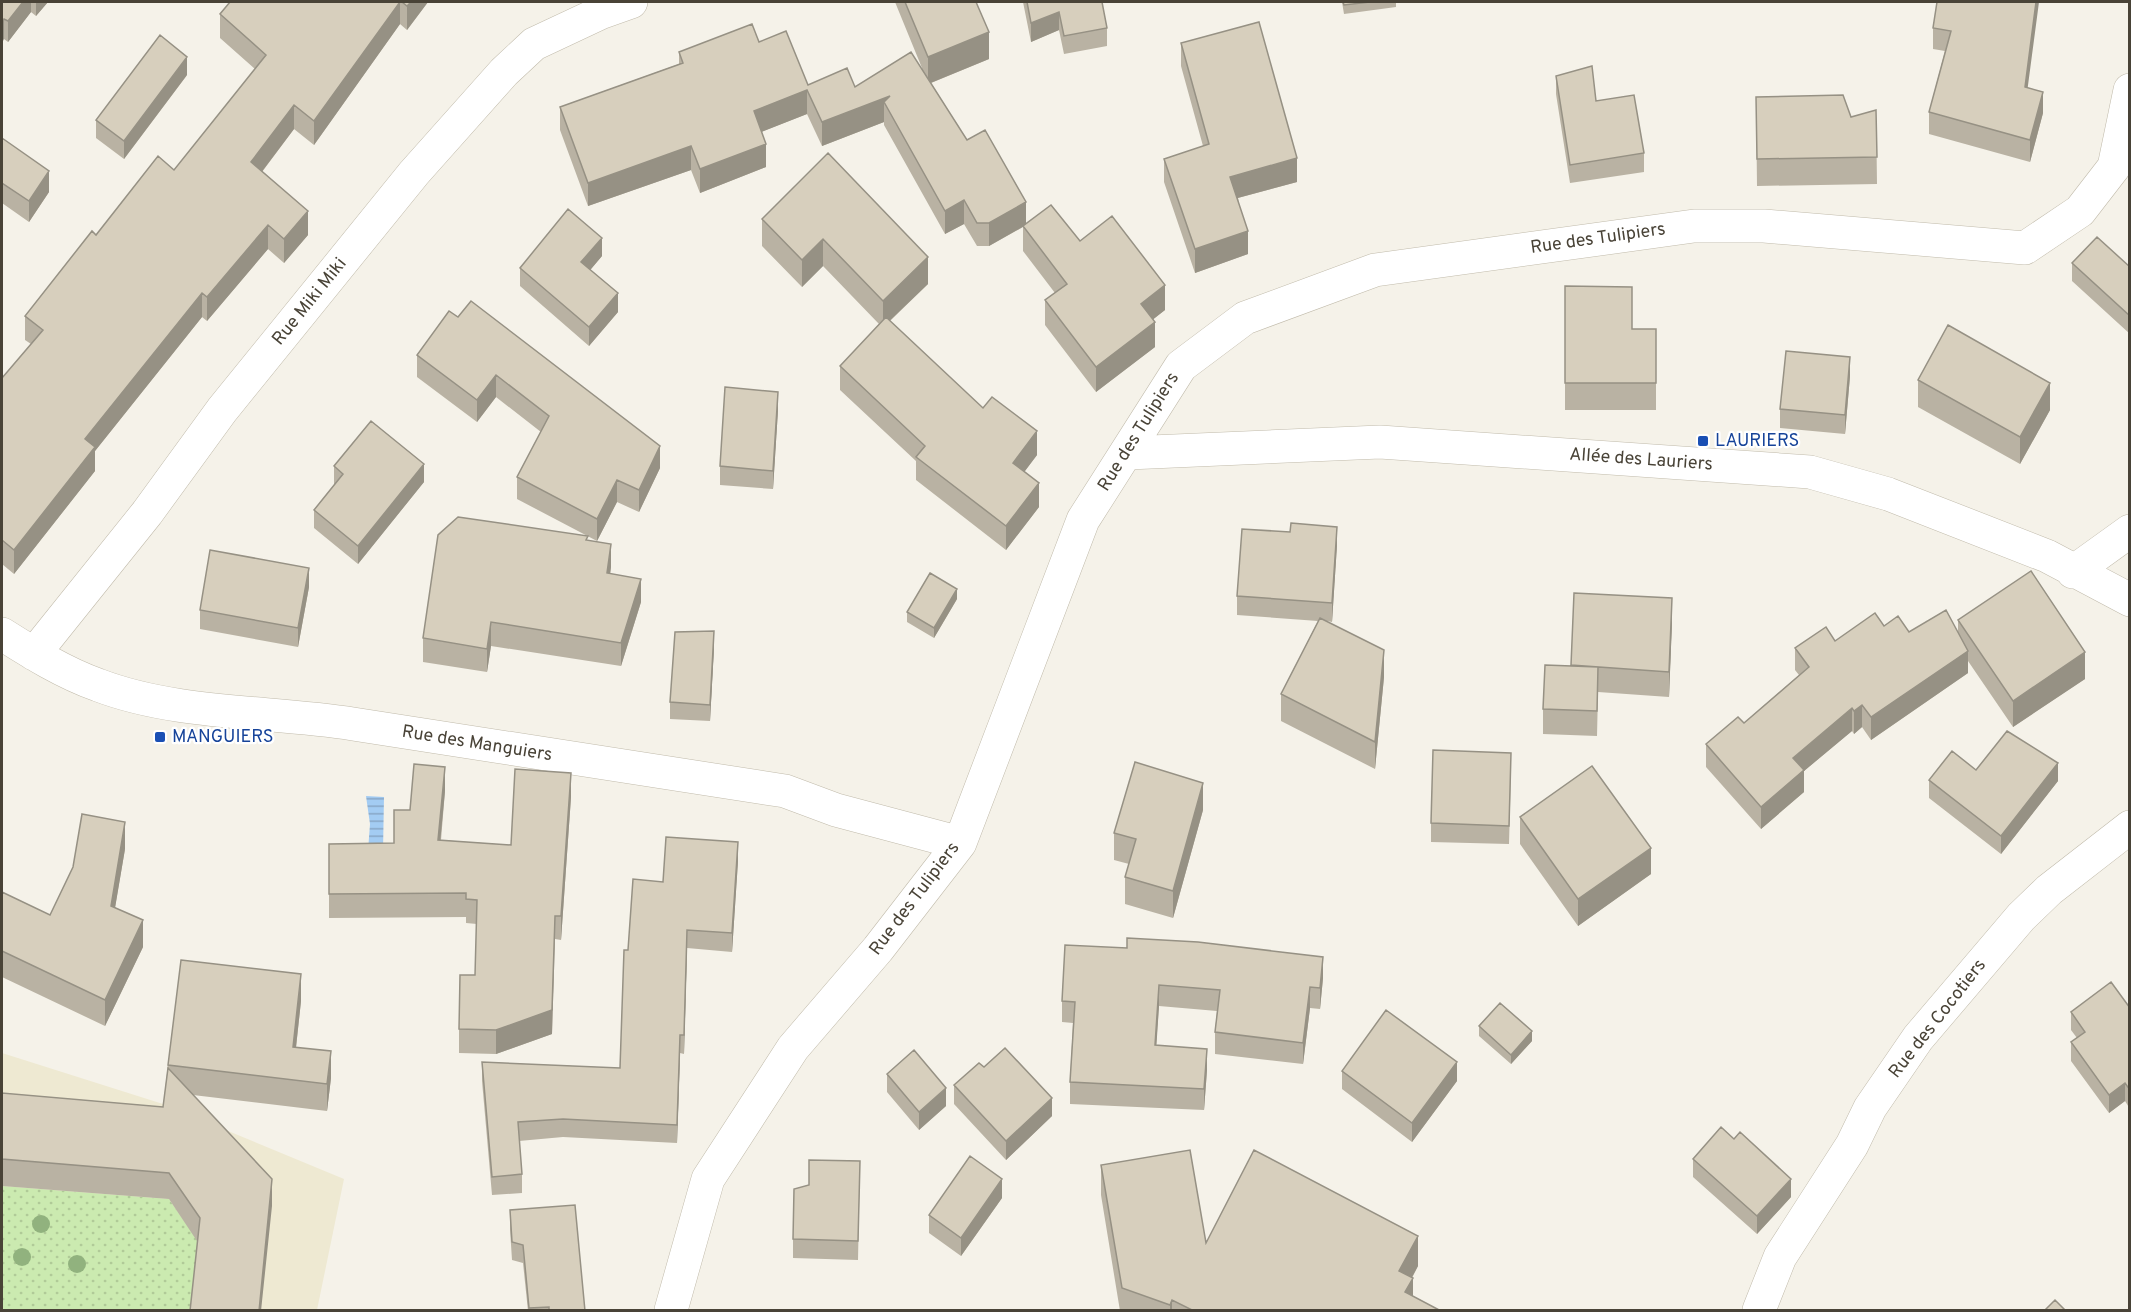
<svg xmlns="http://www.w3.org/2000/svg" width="2131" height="1312" font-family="Overpass,sans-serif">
  <defs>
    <pattern id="park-dots" width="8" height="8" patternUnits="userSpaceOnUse" patternTransform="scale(1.5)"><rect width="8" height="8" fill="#cbeab0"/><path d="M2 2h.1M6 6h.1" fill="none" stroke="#b0ca98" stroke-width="1.8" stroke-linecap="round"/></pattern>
    <pattern id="water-rules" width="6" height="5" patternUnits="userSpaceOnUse" patternTransform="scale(1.5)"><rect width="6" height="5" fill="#a3ccf3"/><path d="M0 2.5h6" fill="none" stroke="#87a7c6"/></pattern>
  </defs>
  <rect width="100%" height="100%" fill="#f5f2e9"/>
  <!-- education -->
  <path fill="#eee9d2" d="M2,1053L163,1104L344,1179L317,1310H2Z"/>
  <!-- park -->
  <path fill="url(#park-dots)" d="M2,1186L169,1199L200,1244L193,1310H2Z"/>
  <!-- water -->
  <path fill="url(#water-rules)" d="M366,796L384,797L383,851H368L370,824Z"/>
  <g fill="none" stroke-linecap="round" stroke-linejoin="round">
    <!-- minor casing -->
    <g stroke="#c1bbab" stroke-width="34">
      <path id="minor" d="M1128,453L1380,442L1810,472L1888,494L2047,556L2130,600
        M2073,572L2130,531
        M2,634C32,653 64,673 98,685C176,715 271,711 353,724C497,747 641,770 785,791L836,810L960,843
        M34,654L147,513L222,410L414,173L504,72L534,44L600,13L631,2
        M671,1310L708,1179L793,1048L878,949L960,843L1083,520L1181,366L1245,318L1375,270L1694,226H1764L2025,248L2080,211L2114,167L2130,90
        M1759,1310L1780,1257L1852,1145L1870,1108L1918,1038L2021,917L2049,890L2130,827"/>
    </g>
    <!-- minor -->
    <use href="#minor" stroke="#fff" stroke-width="33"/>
  </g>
  <!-- trees -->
  <g fill="#91b27e">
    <circle cx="41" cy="1224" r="9"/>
    <circle cx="22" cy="1257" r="9"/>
    <circle cx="77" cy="1264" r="9"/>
  </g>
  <!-- wall -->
  <path fill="#b9b2a3" d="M2,2H48L36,16L31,12L8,42L4,39Z
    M230,2H428L407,30L400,24L314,145L294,129L262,172L308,235L284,263L268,249L207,321L202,317L95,451V471L14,574L2,564V378L31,344L25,340V316L96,235L174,170L255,69L220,38V14Z
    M895,2H976L989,59L931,83L967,140L1026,224L1080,241L1165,310L1153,319L1155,347L1096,392L1045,325V300L1055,293L1023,251V227L989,246H977L964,224L945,234L884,125V122L822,146L807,114L761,132L766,167L700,193L691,170L588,206L560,130V107L679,64V52L759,42L808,85L855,87L922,68Z
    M1023,2H1102L1107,28V46L1064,54L1059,30L1031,42Z
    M1342,2H1396V7L1344,14Z
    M1937,2L2028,88L2043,113L2030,162L1929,134V112L1945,51L1933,49V28Z
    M1181,43L1297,182L1238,198L1248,254L1195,273L1164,182V159L1203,146L1181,66Z
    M187,75L124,159L96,138V120Z
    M1556,76L1596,101L1644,153V172L1570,183L1556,94Z
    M1756,97L1851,117L1876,110L1877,184L1757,186Z
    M2,138L49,192L29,222L2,203Z
    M828,153L928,284L890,321L983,408L1037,455L1024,472L1039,507L1006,550L916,480V461L840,390V366L879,324L823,266L802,287L762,246V219Z
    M602,256L590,270L618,312L589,346L520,286V268Z
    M2072,263L2130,267V334L2072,281Z
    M1565,286L1632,329H1656V410H1565Z
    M449,311L660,468L639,512L617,502L597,541L517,499V477L541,432L496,397L477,422L417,377V355Z
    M1850,376L1845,434L1780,428V409Z
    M1918,380L2050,410L2020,464L1918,407Z
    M778,410L773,489L720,485V466Z
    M334,466L424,482L358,564L314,528V510L334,485Z
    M588,541L611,567L610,574L641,602L621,666L491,646L487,672L423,662V638Z
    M1337,545L1332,622L1327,621L1384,677L1375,769L1281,721V694L1318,621L1237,615V596Z
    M309,587L298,647L200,629V610Z
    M957,599L934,638L907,622V612Z
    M1958,620L2085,679L2013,727L1968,661V673L1871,740L1862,727L1854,734L1852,731L1804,771V792L1761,829L1706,767V744L1744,723L1799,675L1795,670V648L1835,641L1884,626L1909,632L1958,633Z
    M1672,622L1669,697L1598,692L1597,736L1543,734V709L1571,666Z
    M714,648L710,721L670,719V702Z
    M1976,770L2058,781L2001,854L1929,798V780Z
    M1511,771L1509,844L1431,842V823Z
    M445,791L441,840L511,845L571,797L561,940L555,939L552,1034L496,1054L459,1053V1029L475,975L477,924L466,923V917L329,918V844L394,843L410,810Z
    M1203,810L1173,918L1125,904V877L1129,864L1114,860V833Z
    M1520,817L1651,874L1578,926L1520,844Z
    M125,849L115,907L143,947L105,1026L2,977V892L50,915Z
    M738,861L732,952L687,948L684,1054L680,1053L677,1143L563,1137L519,1141L522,1174V1193L492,1195L482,1081V1062L620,1068L628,950L663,882Z
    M1065,945L1323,978L1320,1009L1310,1008L1303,1064L1215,1054V1032L1217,1011L1159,1006L1156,1046L1207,1070L1204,1110L1070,1104V1082L1073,1023L1062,1022V1001Z
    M301,1001L296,1048L331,1078L327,1111L193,1095L272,1206L197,1241L169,1199L2,1186V1093L163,1107L168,1065Z
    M2130,1008V1109L2125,1101L2109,1113L2071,1061V1042L2077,1038L2071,1030V1012Z
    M1479,1026L1532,1041L1511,1064L1479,1036Z
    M984,1067L1052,1116L1006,1160L954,1104V1085Z
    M1342,1071L1457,1081L1412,1142L1342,1089Z
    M887,1074L946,1106L919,1130L887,1092Z
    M1693,1159L1791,1197L1757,1234L1693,1177Z
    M860,1161L858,1260L793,1258V1239L809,1185Z
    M1101,1165L1206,1243L1418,1266L1412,1278L1413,1296L1441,1311H1120L1101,1195Z
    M1002,1198L961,1256L929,1233V1215Z
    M510,1210L585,1311H528L523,1263L512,1260L510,1229Z"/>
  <!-- shaded-wall -->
  <path fill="#969184" d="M23,2H31V12L8,42V21Z
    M36,2H48L36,16Z
    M400,2V24L314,145V121Z
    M411,2H428L407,30V6Z
    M2036,2H2039L2025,108V87Z
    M1059,12V30L1031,42V23Z
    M4,19V39L2,43V23Z
    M989,32V59L928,84V57Z
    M187,57V75L124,159V141Z
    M807,90V114L754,135V111Z
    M2043,92V113L2030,162V140Z
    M890,96L884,102V122L822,146V122Z
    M294,105V129L251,186V162Z
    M766,144V167L700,193V169Z
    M691,146V170L588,206V183Z
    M1297,158V182L1230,200V177Z
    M49,171V192L29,222V201Z
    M964,200V224L945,234V211Z
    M1026,202V225L989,246V223Z
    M308,211V235L284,263V239Z
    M268,225V249L207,321V297Z
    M1248,231V254L1195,273V249Z
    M602,238V256L581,281V262Z
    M823,239V266L802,287V260Z
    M928,257V284L883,327V301Z
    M1165,285V310L1141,329V304Z
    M202,293V317L95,451V471L14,574V550L85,439Z
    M618,293V312L589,346V327Z
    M1155,322V347L1096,392V367Z
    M1850,357V376L1845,434V415Z
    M496,375V397L477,422V400Z
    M2050,383V410L2020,464V437Z
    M778,392V410L773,489V471Z
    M1037,431V455L1013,487V463Z
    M660,446V468L639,512V490Z
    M424,464V482L358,564V546Z
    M617,480V502L597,541V519Z
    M1039,483V507L1006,550V526Z
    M1337,527V545L1332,622V603Z
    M611,544V567L607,596V573Z
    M309,568V587L298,647V628Z
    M641,579V602L621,666V643Z
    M957,589V599L934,638V628Z
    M1672,598V622L1669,697V672Z
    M491,622V646L487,672V649Z
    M714,631V648L710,721V705Z
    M1384,650V677L1375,769V742Z
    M1968,651V673L1871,740V717Z
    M2085,652V679L2013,727V701Z
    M1862,705V727L1854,734V711Z
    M1852,708V731L1804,771V792L1761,829V807L1793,758Z
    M2058,763V781L2001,854V836Z
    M445,767V791L438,864V840Z
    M571,773V797L561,940V916Z
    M1203,783V810L1173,918V891Z
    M125,822V849L111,932V906Z
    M738,842V861L732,952V933Z
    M1651,848V874L1578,926V899Z
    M555,916L552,1034L496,1054V1030Z
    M143,920V947L105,1026V1000Z
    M687,930V948L684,1054V1035Z
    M1323,957V978L1320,1009V988Z
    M301,974V1001L293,1074V1047Z
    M1159,985V1006L1155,1067V1045Z
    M1310,987V1008L1303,1064V1043Z
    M1532,1031V1041L1511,1064V1055Z
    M680,1035V1053L677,1143V1125Z
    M1207,1049V1070L1204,1110V1089Z
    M331,1051V1078L327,1111V1084Z
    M1457,1062V1081L1412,1142V1123Z
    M2125,1083V1101L2109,1113V1095Z
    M946,1088V1106L919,1130V1112Z
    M1052,1098V1116L1006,1160V1141Z
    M272,1179V1206L261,1311H259Z
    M1002,1179V1198L961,1256V1238Z
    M1791,1179V1197L1757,1234V1216Z
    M1418,1236V1266L1399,1301V1271Z
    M1413,1278V1308L1405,1292Z
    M1172,1300V1311H1170V1305Z"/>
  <!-- building -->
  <path fill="#d7cfbd" stroke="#969184" stroke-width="1.5" d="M2,2H23L8,21L4,19L2,23Z
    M230,2H400L314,121L294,105L251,162L308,211L284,239L268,225L207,297L202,293L85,439L95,447L14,550L2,540V378L43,330L25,316L92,231L96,235L158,156L174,170L266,55L220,14Z
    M402,2H411L407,6Z
    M905,2H976L989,32L928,57Z
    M1027,2H1102L1107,28L1064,36L1059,12L1031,23Z
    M1343,2H1370L1344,5Z
    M1937,2H2036L2025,87L2043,92L2030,140L1929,112L1951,31L1933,28Z
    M1259,22L1297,158L1230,177L1248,231L1195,249L1164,159L1209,144L1181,43Z
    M752,24L759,42L786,31L808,85L847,68L855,87L911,52L967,140L985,130L1026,202L989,223H977L964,200L945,211L884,102L890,96L822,122L807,90L754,111L766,144L700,169L691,146L588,183L560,107L683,63L679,52Z
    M160,35L187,57L124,141L96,120Z
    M1592,66L1596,101L1634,95L1644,153L1570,165L1556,76Z
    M1843,95L1851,117L1876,110L1877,157L1757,159L1756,97Z
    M2,138L49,171L29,201L2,183Z
    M828,153L928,257L883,301L823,239L802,260L762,219Z
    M1051,205L1080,241L1112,216L1165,285L1141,304L1155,322L1096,367L1045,300L1067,284L1023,226Z
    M568,209L602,238L581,262L618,293L589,327L520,268Z
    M2097,237L2130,267V316L2072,263Z
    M1565,286L1632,287V329H1656V383H1565Z
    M471,301L660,446L639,490L617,480L597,519L517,477L549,416L496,375L477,400L417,355L449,311L458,317Z
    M886,317L983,408L992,397L1037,431L1013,463L1039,483L1006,526L916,457L925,446L840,366Z
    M1948,325L2050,383L2020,437L1918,380Z
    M1786,351L1850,357L1845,415L1780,409Z
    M725,387L778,392L773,471L720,466Z
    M371,421L424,464L358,546L314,510L343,474L334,466Z
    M458,517L588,536L586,540L611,544L607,573L641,579L621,643L491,622L487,649L423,638L438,535Z
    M1291,523L1337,527L1332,603L1237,596L1242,529L1290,532Z
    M210,550L309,568L298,628L200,610Z
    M2031,571L2085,652L2013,701L1958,620Z
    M930,573L957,589L934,628L907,612Z
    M1574,593L1672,598L1669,672L1571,665Z
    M1946,610L1968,651L1871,717L1862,705L1854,711L1852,708L1793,758L1804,770L1761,807L1706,744L1738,717L1744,723L1809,667L1795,648L1826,627L1835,641L1875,613L1884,626L1898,616L1909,632Z
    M1320,618L1384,650L1375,742L1281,694Z
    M714,631L710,705L670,702L675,632Z
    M1545,665L1598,667L1597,711L1543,709Z
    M2007,731L2058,763L2001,836L1929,780L1952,751L1976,770Z
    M1433,750L1511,753L1509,826L1431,823Z
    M1135,762L1203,783L1173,891L1125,877L1136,839L1114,833Z
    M414,764L445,767L438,840L511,845L515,769L571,773L561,916H555L552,1010L496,1030L459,1029L460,975H475L477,900L466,899V893L329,894V844L394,843V810H410Z
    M1592,766L1651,848L1578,899L1520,817Z
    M82,814L125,822L111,906L143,920L105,1000L2,951V892L50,915L73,867Z
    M666,837L738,842L732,933L687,930L684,1035H680L677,1125L563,1119L518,1122L522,1174L492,1177L482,1062L620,1068L624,950H628L633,879L663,882Z
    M1127,938L1198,942L1323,957L1320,988L1310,987L1303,1043L1215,1032L1220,990L1159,985L1155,1045L1207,1049L1204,1089L1070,1082L1075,1002L1062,1001L1065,945L1127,948Z
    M181,960L301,974L293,1047L331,1051L327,1084L168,1065Z
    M2111,982L2130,1008V1090L2125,1083L2109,1095L2071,1042L2085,1032L2071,1012Z
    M1500,1003L1532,1031L1511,1055L1479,1026Z
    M1386,1010L1457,1062L1412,1123L1342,1071Z
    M1005,1048L1052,1098L1006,1141L954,1085L979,1063L984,1067Z
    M914,1050L946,1088L919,1112L887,1074Z
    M168,1068L272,1179L259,1311H190L200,1218L169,1173L2,1159V1093L163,1107Z
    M1721,1127L1734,1139L1740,1132L1791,1179L1757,1216L1693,1159Z
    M1190,1150L1206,1243L1254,1150L1418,1236L1399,1271L1413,1278L1405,1292L1441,1311H1194L1172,1300L1170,1305L1122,1288L1101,1165Z
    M970,1156L1002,1179L961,1238L929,1215Z
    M809,1160L860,1161L858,1241L793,1239L794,1189L809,1185Z
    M575,1205L585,1311H549V1307L529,1308L523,1245L512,1242L510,1210Z
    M2055,1300L2066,1311H2044Z"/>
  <!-- markers -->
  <g fill="#1a4fb4" stroke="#fff" stroke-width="2">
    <rect x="1697" y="435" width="12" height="12" rx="3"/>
    <rect x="154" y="731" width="12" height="12" rx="3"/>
  </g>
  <g text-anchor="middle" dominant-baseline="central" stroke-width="4.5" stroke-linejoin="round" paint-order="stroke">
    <!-- street labels -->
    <g font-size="18" fill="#494337" stroke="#fff">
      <text transform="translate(1598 239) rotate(-8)">Rue des Tulipiers</text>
      <text transform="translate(310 302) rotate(-51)">Rue Miki Miki</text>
      <text transform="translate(1139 432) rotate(-58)">Rue des Tulipiers</text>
      <text transform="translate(1641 460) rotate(4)">Allée des Lauriers</text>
      <text transform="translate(477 744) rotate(9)">Rue des Manguiers</text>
      <text transform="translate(915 899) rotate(-53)">Rue des Tulipiers</text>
      <text transform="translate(1938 1019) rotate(-52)">Rue des Cocotiers</text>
    </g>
    <!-- transit labels -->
    <g font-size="18" fill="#164399" stroke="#fff" text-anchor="start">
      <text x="1715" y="441">LAURIERS</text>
      <text x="172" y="737">MANGUIERS</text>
    </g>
  </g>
  <!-- border -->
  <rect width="2131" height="1312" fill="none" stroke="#494337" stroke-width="6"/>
</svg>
